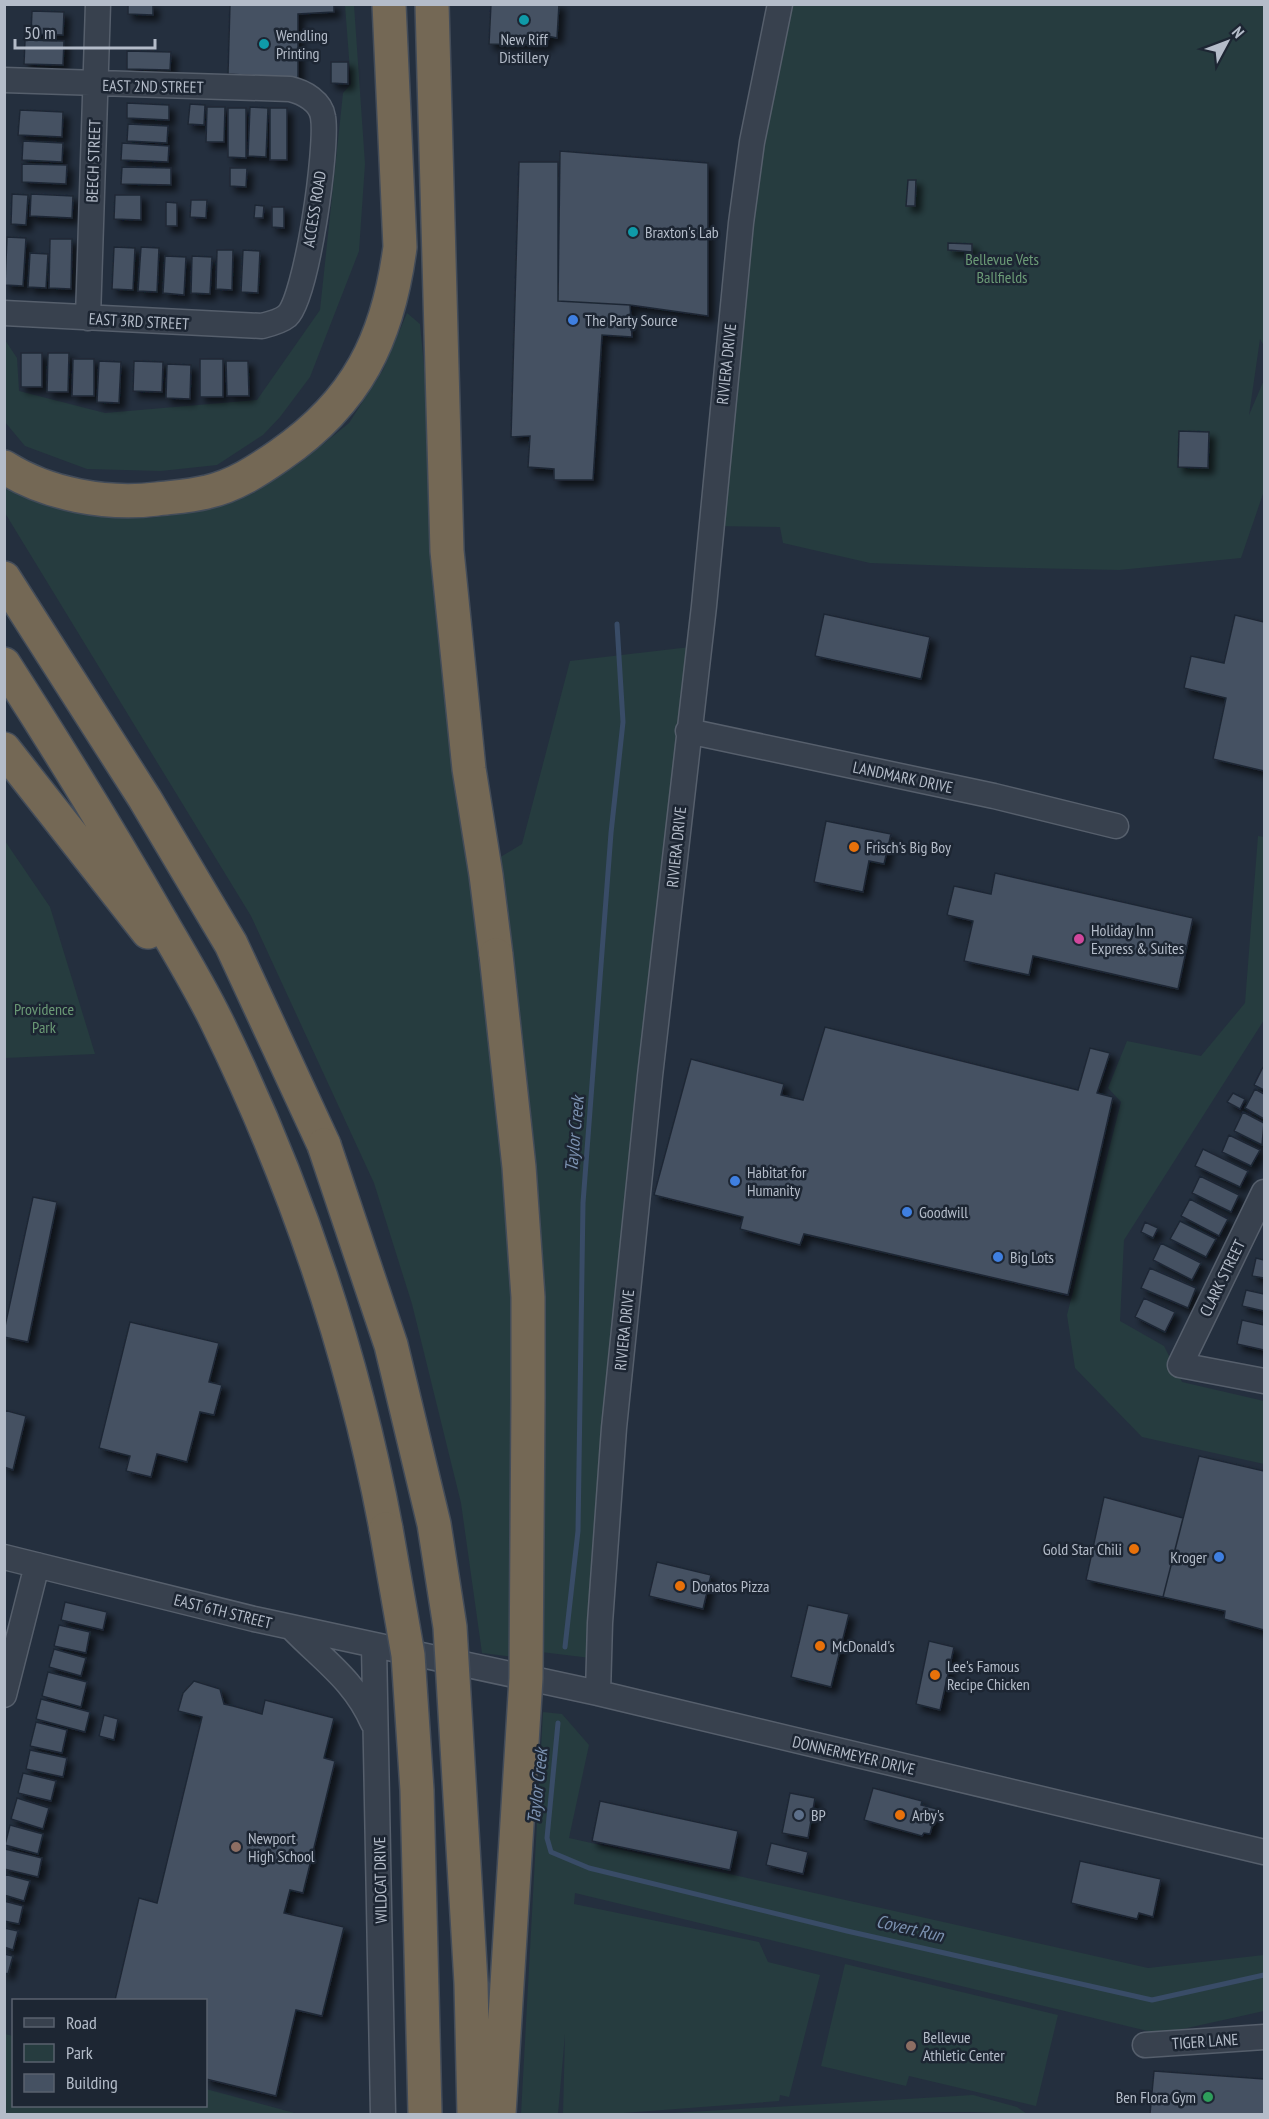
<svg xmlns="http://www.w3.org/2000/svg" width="1269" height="2119" font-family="'PT Sans Narrow',sans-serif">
  <defs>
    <filter id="shadow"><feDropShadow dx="5.5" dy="5.5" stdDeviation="3" flood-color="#0009"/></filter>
  </defs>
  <rect width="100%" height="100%" fill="#242f3e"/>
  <!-- green -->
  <path fill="#263c3f" d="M345,5H354L365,164L359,251L310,377L280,417L263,435L217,465L161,471L87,469L25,446L5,422V340L17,358L19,391L105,413L257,400L320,310L343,93L351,84Z
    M780,5H1264V346L1260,339L1249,415L1264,380V491L1241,558L1119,570L984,567L870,563L783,543L780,527L712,526Z
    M407,313L420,324L472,874L522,844L570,661L699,646L599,1659L541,1652L515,1657L482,1653L461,1503L412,1304L374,1183L251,916L5,513V478L86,512L149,518L202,511L252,494L300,463L349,423L383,370Z
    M1258,836L1264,837V1020L1124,1240L1120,1321L1164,1346L1182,1382L1264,1401V1464L1142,1437L1075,1368L1067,1315L1121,1102L1108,1088L1127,1041L1201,1056L1245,1003Z
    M5,841L50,907L95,1054L5,1058Z
    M543,1712L562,1714L589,1745L569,1838L1148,1968L1264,1955V2011L1160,2034L575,1893L574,1904L759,1942L768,1962L820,1975L789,2097L780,2095L779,2101L611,2114H563L565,2034L558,2114H521Z
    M845,1964L1058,2015L1036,2106L909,2076L906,2086L821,2066Z
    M5,2034L13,2036L14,2106H206V2089L298,2114H5Z
    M973,2095L1017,2107L1027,2114L972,2112L656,2114Z"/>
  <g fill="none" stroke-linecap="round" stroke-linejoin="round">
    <!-- stream -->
    <path stroke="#394c67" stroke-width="5" d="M565,1647L578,1531L583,1203L611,833L623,722L617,624
      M558,1723L547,1838L551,1852L589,1868L847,1931L1152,2000L1264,1975"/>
  </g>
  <!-- building -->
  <path fill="#455162" stroke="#1f2835" stroke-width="1.5" filter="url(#shadow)" d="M128,4H153V15L128,14Z
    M230,4H334V12L298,14V79L228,74Z
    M491,4H559L557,38L547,36V45L489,44Z
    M32,11L64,12L63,35L31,34Z
    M25,40L64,41L63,65L24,64Z
    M127,51L171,52L170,70L127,69Z
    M331,62H348V84L331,83Z
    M127,103L169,105V120L127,118Z
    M190,104L205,105L204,125L188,124Z
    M207,107H225L224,142H206Z
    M250,107L268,108L266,157L248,156Z
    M228,108H246V158L228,157Z
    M270,108H287V160H270Z
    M20,110L63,112L62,137L18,135Z
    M128,124L168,126L167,143L127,141Z
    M23,141L63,143L62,162L22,160Z
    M122,143L169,146L168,162L121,160Z
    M560,151L708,163V316L630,305L558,301Z
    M519,162H558V301L630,305L632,337L602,335L593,480H554V469L528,467L530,436L511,437Z
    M22,164L67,165L66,184L22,182Z
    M122,167L171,168V185L121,184Z
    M230,168H247L246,187L230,186Z
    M908,180H916L915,206H906Z
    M12,194L28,195L26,225L11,224Z
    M31,194L73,196L72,218L30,216Z
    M115,195H141V220L114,219Z
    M191,200H207L206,218L190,217Z
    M166,202L177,203V226H166Z
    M255,205L264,206L263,218H254Z
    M272,207H284V228L272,227Z
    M7,237L26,238L23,286L5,285Z
    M50,239H72L71,289L49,288Z
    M948,243L972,244V252L948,250Z
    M114,247L135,248L133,290L112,289Z
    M141,247L159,248L157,292L138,291Z
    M217,250H233L232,290L216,289Z
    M243,250L260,251L258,293L241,292Z
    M30,253L48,254L46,288L28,287Z
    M165,256L186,257L184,295L163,293Z
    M192,256L212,257L210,294L191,293Z
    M21,353H42V387H21Z
    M48,353H69L68,392H47Z
    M73,359H94V396H72Z
    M200,359H223V397H200Z
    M99,361L121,362L119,403L97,402Z
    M134,361L163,362L162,392L133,391Z
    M226,361H248L249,396H227Z
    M167,364L191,365L190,399L166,398Z
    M1179,431L1209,432L1208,468L1178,467Z
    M824,614L930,637L921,679L815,656Z
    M1235,615L1264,622V771L1213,759L1226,698L1184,688L1191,656L1224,663Z
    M826,821L891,834L884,864L869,861L863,892L814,882Z
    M995,873L1193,918L1178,989L1033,956L1029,975L964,961L973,921L947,915L954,886L991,894Z
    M825,1027L1078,1090L1090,1048L1110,1053L1097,1093L1113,1097L1068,1295L804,1234L800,1245L740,1229L743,1217L654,1195L691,1059L784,1084L781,1095L803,1100Z
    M1263,1067H1264V1090L1254,1085Z
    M1255,1089L1264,1094V1119L1245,1108Z
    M1233,1093L1245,1099L1240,1109L1227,1102Z
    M1243,1112L1264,1123L1262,1145L1234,1131Z
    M1229,1135L1260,1150L1251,1166L1222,1152Z
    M1203,1149L1248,1171L1240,1187L1195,1166Z
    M1200,1176L1239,1195L1231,1212L1192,1193Z
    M33,1197L57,1202L28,1342L4,1337V1331Z
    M1190,1199L1228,1219L1219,1236L1181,1216Z
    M1180,1221L1216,1239L1206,1257L1170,1239Z
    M1145,1222L1158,1228L1153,1238L1141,1232Z
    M1161,1243L1201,1263L1192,1280L1153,1260Z
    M1256,1258L1264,1260V1278L1252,1276Z
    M1150,1268L1196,1288L1188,1308L1141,1288Z
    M1246,1290L1264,1294V1311L1242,1306Z
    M1144,1298L1175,1312L1165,1332L1135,1317Z
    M1242,1320L1264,1325V1350L1237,1344Z
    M130,1322L219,1343L209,1382L222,1385L214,1415L200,1412L187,1462L157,1454L151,1477L126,1471L130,1456L99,1448Z
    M4,1410L26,1416L13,1470L4,1467Z
    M1199,1456L1264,1471V1630L1224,1619L1225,1611L1163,1597Z
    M1104,1497L1183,1518L1163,1597L1086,1580Z
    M657,1562L711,1575L703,1609L649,1596Z
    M65,1602L107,1612L103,1630L61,1620Z
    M808,1605L849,1614L831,1687L791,1677Z
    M59,1625L90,1632L86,1653L54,1646Z
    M929,1641L954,1647L940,1710L916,1704Z
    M54,1649L86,1658L81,1676L49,1667Z
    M48,1672L87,1682L81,1707L42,1696Z
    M194,1681L220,1689L224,1704L233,1706L262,1714L265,1700L334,1718L324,1758L335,1761L303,1893L290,1890L284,1913L344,1927L322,2016L296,2010L276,2096L206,2079V2000H115L139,1898L157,1903L202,1717L178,1711L183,1693Z
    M41,1699L90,1712L85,1732L36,1719Z
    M104,1715L118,1719L114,1740L99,1736Z
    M36,1722L67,1730L62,1753L30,1746Z
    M30,1750L67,1758L63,1777L26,1769Z
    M23,1773L56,1781L51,1801L18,1793Z
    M873,1788L922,1801L921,1805L937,1809L930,1834L924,1833L922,1836L864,1820Z
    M790,1793L815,1798L808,1838L782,1833Z
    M17,1798L49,1808L43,1829L11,1819Z
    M600,1801L738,1831L730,1870L592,1841Z
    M10,1825L43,1834L38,1854L5,1845Z
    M771,1843L808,1852L803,1874L766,1865Z
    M5,1849L42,1858L38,1877L4,1869Z
    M1080,1861L1161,1879L1153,1917L1139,1913L1137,1919L1071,1903Z
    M4,1874L30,1881L24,1901L4,1895Z
    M4,1901L23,1906L19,1924L4,1921Z
    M4,1928L18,1931L13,1950L4,1947Z
    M4,1954L13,1956L8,1974L4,1973Z
    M1154,2071L1264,2079V2114H1150Z"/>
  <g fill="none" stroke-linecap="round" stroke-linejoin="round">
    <!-- minor casing -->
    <g stroke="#565f6c" stroke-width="27">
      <path id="minor" d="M4,80L290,89C304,92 321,102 323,117C328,146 307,298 287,316C281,321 270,324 262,326L4,313
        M88,318L98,4
        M688,731L994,796L1116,826
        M1264,1192L1180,1365L1264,1381
        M4,1557L254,1619L598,1693L1264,1852
        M292,1628C324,1661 354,1680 373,1723
        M374,1646L383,2114
        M598,1693L600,1623L614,1428L650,1076L704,606L741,223L752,142L780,4
        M4,1695L37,1565
        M1145,2045L1264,2037"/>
    </g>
    <!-- highway casing -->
    <g stroke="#434c59" stroke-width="36">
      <path id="highway" d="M432,4L447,551L469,769L486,875L496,955
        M4,467C48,495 107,505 157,499C174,497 191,496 207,492C234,486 257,471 280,455C357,402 388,339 400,247L389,4
        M4,578L145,799L231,944L324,1145
        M4,664C58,748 110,832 159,918C179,952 200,987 217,1022C296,1184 353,1353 386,1529
        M4,749L148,932"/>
    </g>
    <!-- minor -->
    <use href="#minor" stroke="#38414e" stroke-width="24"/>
    <!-- highway -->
    <use href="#highway" stroke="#746855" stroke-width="33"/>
    <!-- highway-bridge casing -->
    <g stroke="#434c59" stroke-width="36" stroke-linecap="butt">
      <path id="highway-bridge" d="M496,955L519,1167L528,1297V1398L526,1678L499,2114
        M324,1145L391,1345L434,1524L450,1627L471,1983L474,2114
        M386,1529L408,1655L417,1790L425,2114"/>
    </g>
    <!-- highway-bridge -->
    <use href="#highway-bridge" stroke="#746855" stroke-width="33"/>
  </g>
  <!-- markers -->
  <g fill="#0f9aa8" stroke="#1d2633" stroke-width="2">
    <circle cx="524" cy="20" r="6"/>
    <circle cx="264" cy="44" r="6"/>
    <circle cx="633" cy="232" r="6"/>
  </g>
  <g fill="#3f7fe0" stroke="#1d2633" stroke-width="2">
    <circle cx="573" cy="320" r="6"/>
    <circle cx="735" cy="1181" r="6"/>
    <circle cx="907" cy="1212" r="6"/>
    <circle cx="998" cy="1257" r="6"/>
    <circle cx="1219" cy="1557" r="6"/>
  </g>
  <g fill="#e8710a" stroke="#1d2633" stroke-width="2">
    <circle cx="854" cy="847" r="6"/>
    <circle cx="1134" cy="1549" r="6"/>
    <circle cx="680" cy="1586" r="6"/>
    <circle cx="820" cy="1646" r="6"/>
    <circle cx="935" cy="1675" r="6"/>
    <circle cx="900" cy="1815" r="6"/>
  </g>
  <circle fill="#d1479c" stroke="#1d2633" stroke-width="2" cx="1079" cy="939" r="6"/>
  <circle fill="#5c6f8a" stroke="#1d2633" stroke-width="2" cx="799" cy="1815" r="6"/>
  <g fill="#8d6e63" stroke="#1d2633" stroke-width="2">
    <circle cx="236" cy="1847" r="6"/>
    <circle cx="911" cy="2046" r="6"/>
  </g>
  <circle fill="#2e9e5b" stroke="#1d2633" stroke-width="2" cx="1208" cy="2097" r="6"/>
  <g text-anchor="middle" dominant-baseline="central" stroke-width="5" stroke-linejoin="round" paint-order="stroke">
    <!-- poi labels -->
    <g font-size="16" fill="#b4bcc9" stroke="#1d2633" text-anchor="start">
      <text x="276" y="35">Wendling<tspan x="276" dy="18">Printing</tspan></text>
      <text x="524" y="39" text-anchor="middle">New Riff<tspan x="524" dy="18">Distillery</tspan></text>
      <text x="645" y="232">Braxton's Lab</text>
      <text x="585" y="320">The Party Source</text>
      <text x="866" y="847">Frisch's Big Boy</text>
      <text x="1091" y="930">Holiday Inn<tspan x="1091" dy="18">Express &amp; Suites</tspan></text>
      <text x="747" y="1172">Habitat for<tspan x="747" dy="18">Humanity</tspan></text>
      <text x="919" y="1212">Goodwill</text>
      <text x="1010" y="1257">Big Lots</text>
      <text x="1122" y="1549" text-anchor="end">Gold Star Chili</text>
      <text x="1207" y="1557" text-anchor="end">Kroger</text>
      <text x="692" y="1586">Donatos Pizza</text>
      <text x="832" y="1646">McDonald's</text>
      <text x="947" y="1666">Lee's Famous<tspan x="947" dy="18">Recipe Chicken</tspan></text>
      <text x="811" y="1815">BP</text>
      <text x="912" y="1815">Arby's</text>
      <text x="248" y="1838">Newport<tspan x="248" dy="18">High School</tspan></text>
      <text x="923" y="2037">Bellevue<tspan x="923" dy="18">Athletic Center</tspan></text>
      <text x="1196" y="2097" text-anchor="end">Ben Flora Gym</text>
    </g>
    <!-- street labels -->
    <g font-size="16" fill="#b4bcc9" stroke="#1d2633">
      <text transform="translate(153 86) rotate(1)">EAST 2ND STREET</text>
      <text transform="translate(93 161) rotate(-88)">BEECH STREET</text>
      <text transform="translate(314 209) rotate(-81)">ACCESS ROAD</text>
      <text transform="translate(139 321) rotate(3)">EAST 3RD STREET</text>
      <text transform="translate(726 364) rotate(-84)">RIVIERA DRIVE</text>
      <text transform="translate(903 777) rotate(12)">LANDMARK DRIVE</text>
      <text transform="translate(676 847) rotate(-84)">RIVIERA DRIVE</text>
      <text transform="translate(1222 1278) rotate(-64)">CLARK STREET</text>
      <text transform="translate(624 1330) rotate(-84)">RIVIERA DRIVE</text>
      <text transform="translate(223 1611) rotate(14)">EAST 6TH STREET</text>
      <text transform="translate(854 1755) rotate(13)">DONNERMEYER DRIVE</text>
      <text transform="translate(380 1880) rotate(-91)">WILDCAT DRIVE</text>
      <text transform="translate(1205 2041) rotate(-4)">TIGER LANE</text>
    </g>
    <!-- park labels -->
    <g font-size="16" fill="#6b9a76" stroke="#1d2633">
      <text x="1002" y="259">Bellevue Vets<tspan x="1002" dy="18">Ballfields</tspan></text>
      <text x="44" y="1009">Providence<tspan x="44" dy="18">Park</tspan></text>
    </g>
    <!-- water labels -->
    <g font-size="18" font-style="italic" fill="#7c92b1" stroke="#1d2633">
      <text transform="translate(574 1134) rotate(-85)">Taylor Creek</text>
      <text transform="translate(537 1786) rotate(-84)">Taylor Creek</text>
      <text transform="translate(910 1928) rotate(13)">Covert Run</text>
    </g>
  </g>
  <!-- border -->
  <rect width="1269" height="2119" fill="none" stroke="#b4bcc9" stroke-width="12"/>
  <!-- legend -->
  <rect x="12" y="1999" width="195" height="108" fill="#1d2633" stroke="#59626f" stroke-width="1.5"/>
  <rect x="24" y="2018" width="30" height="9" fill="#38414e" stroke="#59626f" stroke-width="1.5"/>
  <text x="66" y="2029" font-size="18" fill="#b4bcc9">Road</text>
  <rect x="24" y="2044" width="30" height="18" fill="#263c3f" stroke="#59626f" stroke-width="1.5"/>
  <text x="66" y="2059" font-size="18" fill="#b4bcc9">Park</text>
  <rect x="24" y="2074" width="30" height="18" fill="#455162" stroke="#59626f" stroke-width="1.5"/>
  <text x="66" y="2089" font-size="18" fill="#b4bcc9">Building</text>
  <!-- north arrow -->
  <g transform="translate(1227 42) rotate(49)" stroke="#1d2633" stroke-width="4.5" paint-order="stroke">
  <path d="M0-4.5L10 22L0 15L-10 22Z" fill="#b4bcc9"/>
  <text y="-9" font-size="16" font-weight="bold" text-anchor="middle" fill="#b4bcc9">N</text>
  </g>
  <!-- scale -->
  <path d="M15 39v9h140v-9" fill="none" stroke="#b4bcc9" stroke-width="3"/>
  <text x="24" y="39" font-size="18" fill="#b4bcc9" stroke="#1d2633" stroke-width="4.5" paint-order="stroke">50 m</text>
</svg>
